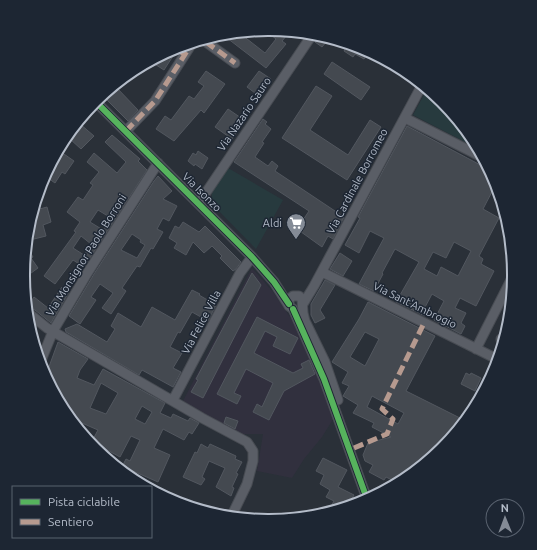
<svg xmlns="http://www.w3.org/2000/svg" width="537" height="550" font-family="Ubuntu,sans-serif">
  <rect width="100%" height="100%" fill="#2a3038"/>
  <!-- medical -->
  <path fill="#31303e" d="M252,268L273,292L296,326L318,372L335,416L322,437L304,459L292,478L257,471L263,434H236L183,401Z"/>
  <!-- green -->
  <path fill="#273a3e" d="M426,91L442,102L471,145L413,115Z
    M228,168L283,200L256,249L214,206C206,192 220,179 228,168Z"/>
  <!-- building -->
  <path fill="#444950" stroke="#52575f" fill-rule="evenodd" d="M265,30H269L283,32L287,35L282,41L286,44L266,68L227,38L242,35L265,53L276,39Z
    M316,39L322,40L327,41L322,47L315,42Z
    M347,45L363,48L368,52L364,59L355,54L353,57L344,51Z
    M168,53L173,56L164,70L153,63Z
    M332,62L370,87L361,100L324,74Z
    M206,71L225,84L204,113L201,110L174,141L156,129L165,116L171,120L189,96L194,99L204,86L198,82Z
    M259,71L271,79L259,96L247,87Z
    M316,86L332,96L310,130L348,155L370,120L381,127L347,180L282,138Z
    M116,87L138,110L128,121L103,96Z
    M228,109L244,120L232,139L215,127Z
    M263,119L267,122L265,124L271,129L262,142L264,143L255,157L268,166L272,161L278,166L275,171L344,217L333,239L328,236L322,247L297,229L309,211L234,162Z
    M80,124L94,136L81,149L70,139Z
    M407,126L486,168L495,181L496,184L483,209L499,218L479,256L483,259L481,264L494,271L476,306L460,298L455,308L466,313L461,323L465,326L461,334L434,320L444,301L432,294L423,311L427,313L425,316L396,302L419,262L395,249L382,273L383,274L374,291L359,284L384,238L370,231L359,253L345,245L360,218L358,217ZM454,242L471,251L458,276L441,267L437,276L424,269L433,252L446,258Z
    M112,135L140,159L138,161L147,170L84,267L73,260L55,284L44,276L76,232L74,231L80,222L67,212L78,197L83,200L93,185L90,183L99,172L87,162L94,153L117,173L126,162L105,142ZM98,210L111,218L103,230L90,222ZM81,236L91,244L84,255L73,248Z
    M198,151L208,158L202,169L195,164L194,166L188,161L193,153L196,155Z
    M61,152L74,161L65,174L62,172L55,183L45,176Z
    M158,176L172,191L163,199L177,206L169,221L163,218L157,229L163,232L153,249L151,248L140,267L137,266L122,288L126,291L111,314L102,308L113,293L100,284L91,297L96,300L80,324L69,316L94,274L154,181ZM132,234L141,240L140,242L145,245L137,258L121,250Z
    M47,207L51,222L43,225L46,236L30,240L36,210Z
    M183,222L199,232L205,226L241,262L236,269L233,271L220,258L222,256L212,246L204,253L193,242L186,255L174,248L177,243L169,238L175,226L179,228Z
    M28,249L33,257L31,258L38,268L27,276L24,271Z
    M340,253L352,261L343,276L330,269Z
    M252,273L261,285L203,398L191,392L198,380L196,379Z
    M325,280L335,285L320,310L325,318L315,323L311,315V304Z
    M62,287L69,292L51,323L35,310L30,309L29,304L34,297L48,308Z
    M192,290L200,294L199,295L216,305L208,321L192,312L180,333L178,332L170,347L182,353L173,368L181,372L173,387L142,370L139,375L66,332L65,329L77,324L107,342L115,329L111,326L118,313L141,327L152,307L175,320Z
    M368,302L435,336L406,391L462,419L442,449L394,481L386,477L384,480L369,472L373,465L365,461L363,455L368,443L391,437L372,427L374,423L353,413L358,405L343,396L349,386L342,383L348,372L332,362L359,319ZM365,332L379,339L365,366L350,357ZM372,396L404,413L398,424L367,407Z
    M257,317L298,338L290,354L273,346L277,337L265,331L254,353L293,373L303,368L301,364L309,360L315,374L284,391L269,420L253,412L257,404L262,407L273,383L246,369L234,393L241,396L237,404L217,394Z
    M58,342L88,359L80,370L77,378L94,385L103,369L165,403L160,413L171,418L173,414L188,421L190,418L199,423L192,434L189,432L184,440L163,429L154,448L170,455L158,482L133,471L132,473L122,467L126,459L130,461L140,440L131,436L120,457L100,446L98,451L95,448L91,443L98,430L75,420L46,375ZM101,383L118,393L106,414L90,408ZM142,406L152,412L145,424L135,419Z
    M466,373L470,375L471,373L481,378L475,391L461,384Z
    M226,417L238,421L235,429L224,423Z
    M201,444L208,448L210,444L236,456L235,459L242,462L236,473L238,474L232,487L234,488L231,496L216,487L225,468L209,461L202,477L205,479L201,485L183,477L195,452L197,453Z
    M323,458L347,470L338,487L354,495L349,504L330,508L334,501L326,497L330,490L320,484L324,475L316,471Z"/>
  <g fill="none" stroke-linecap="round" stroke-linejoin="round">
    <!-- minor casing -->
    <g stroke="#484c53" stroke-width="11">
      <path id="minor" d="M206,42L235,63
        M176,48L180,50
        M95,101L252,257L274,282L289,306L293,309L324,379L367,499
        M405,118L478,155
        M126,131L155,101L191,45
        M199,203L310,38
        M322,272L497,359
        M289,304V299L293,296H299L302,299L303,313L305,321L325,362L338,400
        M303,304L314,286L421,87
        M31,315L47,328L202,418L247,442L253,451V461L247,484L233,513
        M501,340V339
        M476,349L514,274
        M40,363L53,331L88,272L158,163
        M173,400L240,273L252,257"/>
    </g>
    <!-- minor -->
    <use href="#minor" stroke="#5a5e66" stroke-width="9"/>
    <!-- quiet -->
    <path stroke="#b69a8f" stroke-width="5" stroke-dasharray="10 5" stroke-linecap="butt" d="M206,42L235,63
      M176,48L185,55
      M126,131L155,101L191,45
      M354,448L387,434L393,419L382,409L424,323"/>
    <!-- cycleway casing -->
    <g stroke="#1d2633" stroke-width="8">
      <path id="cycleway" d="M95,101L252,257L274,282L289,304
        M293,309L324,379L367,499"/>
    </g>
    <!-- cycleway -->
    <use href="#cycleway" stroke="#56b35d" stroke-width="6"/>
  </g>
  <!-- icons -->
  <defs>
    <g id="supermarket-pin" transform="scale(1)"><path d="M0 17L-7.5 6A9.5 9.5 0 1 1 7.5 6Z" fill="#848b96" stroke="#1d2633"/><path d="M-6-5.5h2.5l.6 2H6L4.5 2H-2.5L-4.4-4H-6ZM-1.5 3.2a1.3 1.3 0 1 0 .1 0ZM3 3.2a1.3 1.3 0 1 0 .1 0Z" fill="#fff"/></g>
  </defs>
  <g fill-rule="evenodd">
    <use href="#supermarket-pin" x="296" y="223"/>
  </g>
  <g text-anchor="middle" dominant-baseline="central" stroke-width="3" stroke-linejoin="round" paint-order="stroke">
    <!-- street labels -->
    <g font-size="11" fill="#b4bcc9" stroke="#1d2633">
      <text transform="translate(244 114) rotate(-56)">Via Nazario Sauro</text>
      <text transform="translate(357 181) rotate(-62)">Via Cardinale Borromeo</text>
      <text transform="translate(202 192) rotate(45)">Via Isonzo</text>
      <text transform="translate(86 255) rotate(-58)">Via Monsignor Paolo Borroni</text>
      <text transform="translate(415 305) rotate(26)">Via Sant'Ambrogio</text>
      <text transform="translate(201 322) rotate(-62)">Via Felice Villa</text>
    </g>
    <!-- poi labels -->
    <g font-size="11" fill="#b4bcc9" stroke="#1d2633" text-anchor="end">
      <text x="282" y="223">Aldi</text>
    </g>
  </g>
  <!-- crop -->
  <path d="M0 0H537V550H0ZM268 36H269A238 238 0 0 1 507 274V276A238 238 0 0 1 269 514H268A238 238 0 0 1 30 276V274A238 238 0 0 1 268 36Z" fill="#1d2633" fill-rule="evenodd"/>
  <path fill="none" stroke="#b4bcc9" stroke-width="2" d="M268 36H269A238 238 0 0 1 507 274V276A238 238 0 0 1 269 514H268A238 238 0 0 1 30 276V274A238 238 0 0 1 268 36Z"/>
  <!-- legend -->
  <rect x="12" y="486" width="140" height="52" fill="#1d2633" stroke="#59626f"/>
  <rect x="20" y="499" width="20" height="6" fill="#56b35d" stroke="#59626f"/>
  <text x="48" y="506" font-size="12" fill="#b4bcc9">Pista ciclabile</text>
  <rect x="20" y="519" width="20" height="6" fill="#b69a8f" stroke="#59626f"/>
  <text x="48" y="526" font-size="12" fill="#b4bcc9">Sentiero</text>
  <!-- north arrow -->
  <g transform="translate(505 518) rotate(359)"><circle r="19" fill="#1d2633" stroke="#59626f"/>
  <path d="M0-3L7 15L0 10L-7 15Z" fill="#848b96"/>
  <text y="-6" font-size="11" font-weight="bold" text-anchor="middle" fill="#b4bcc9">N</text>
  </g>
</svg>
